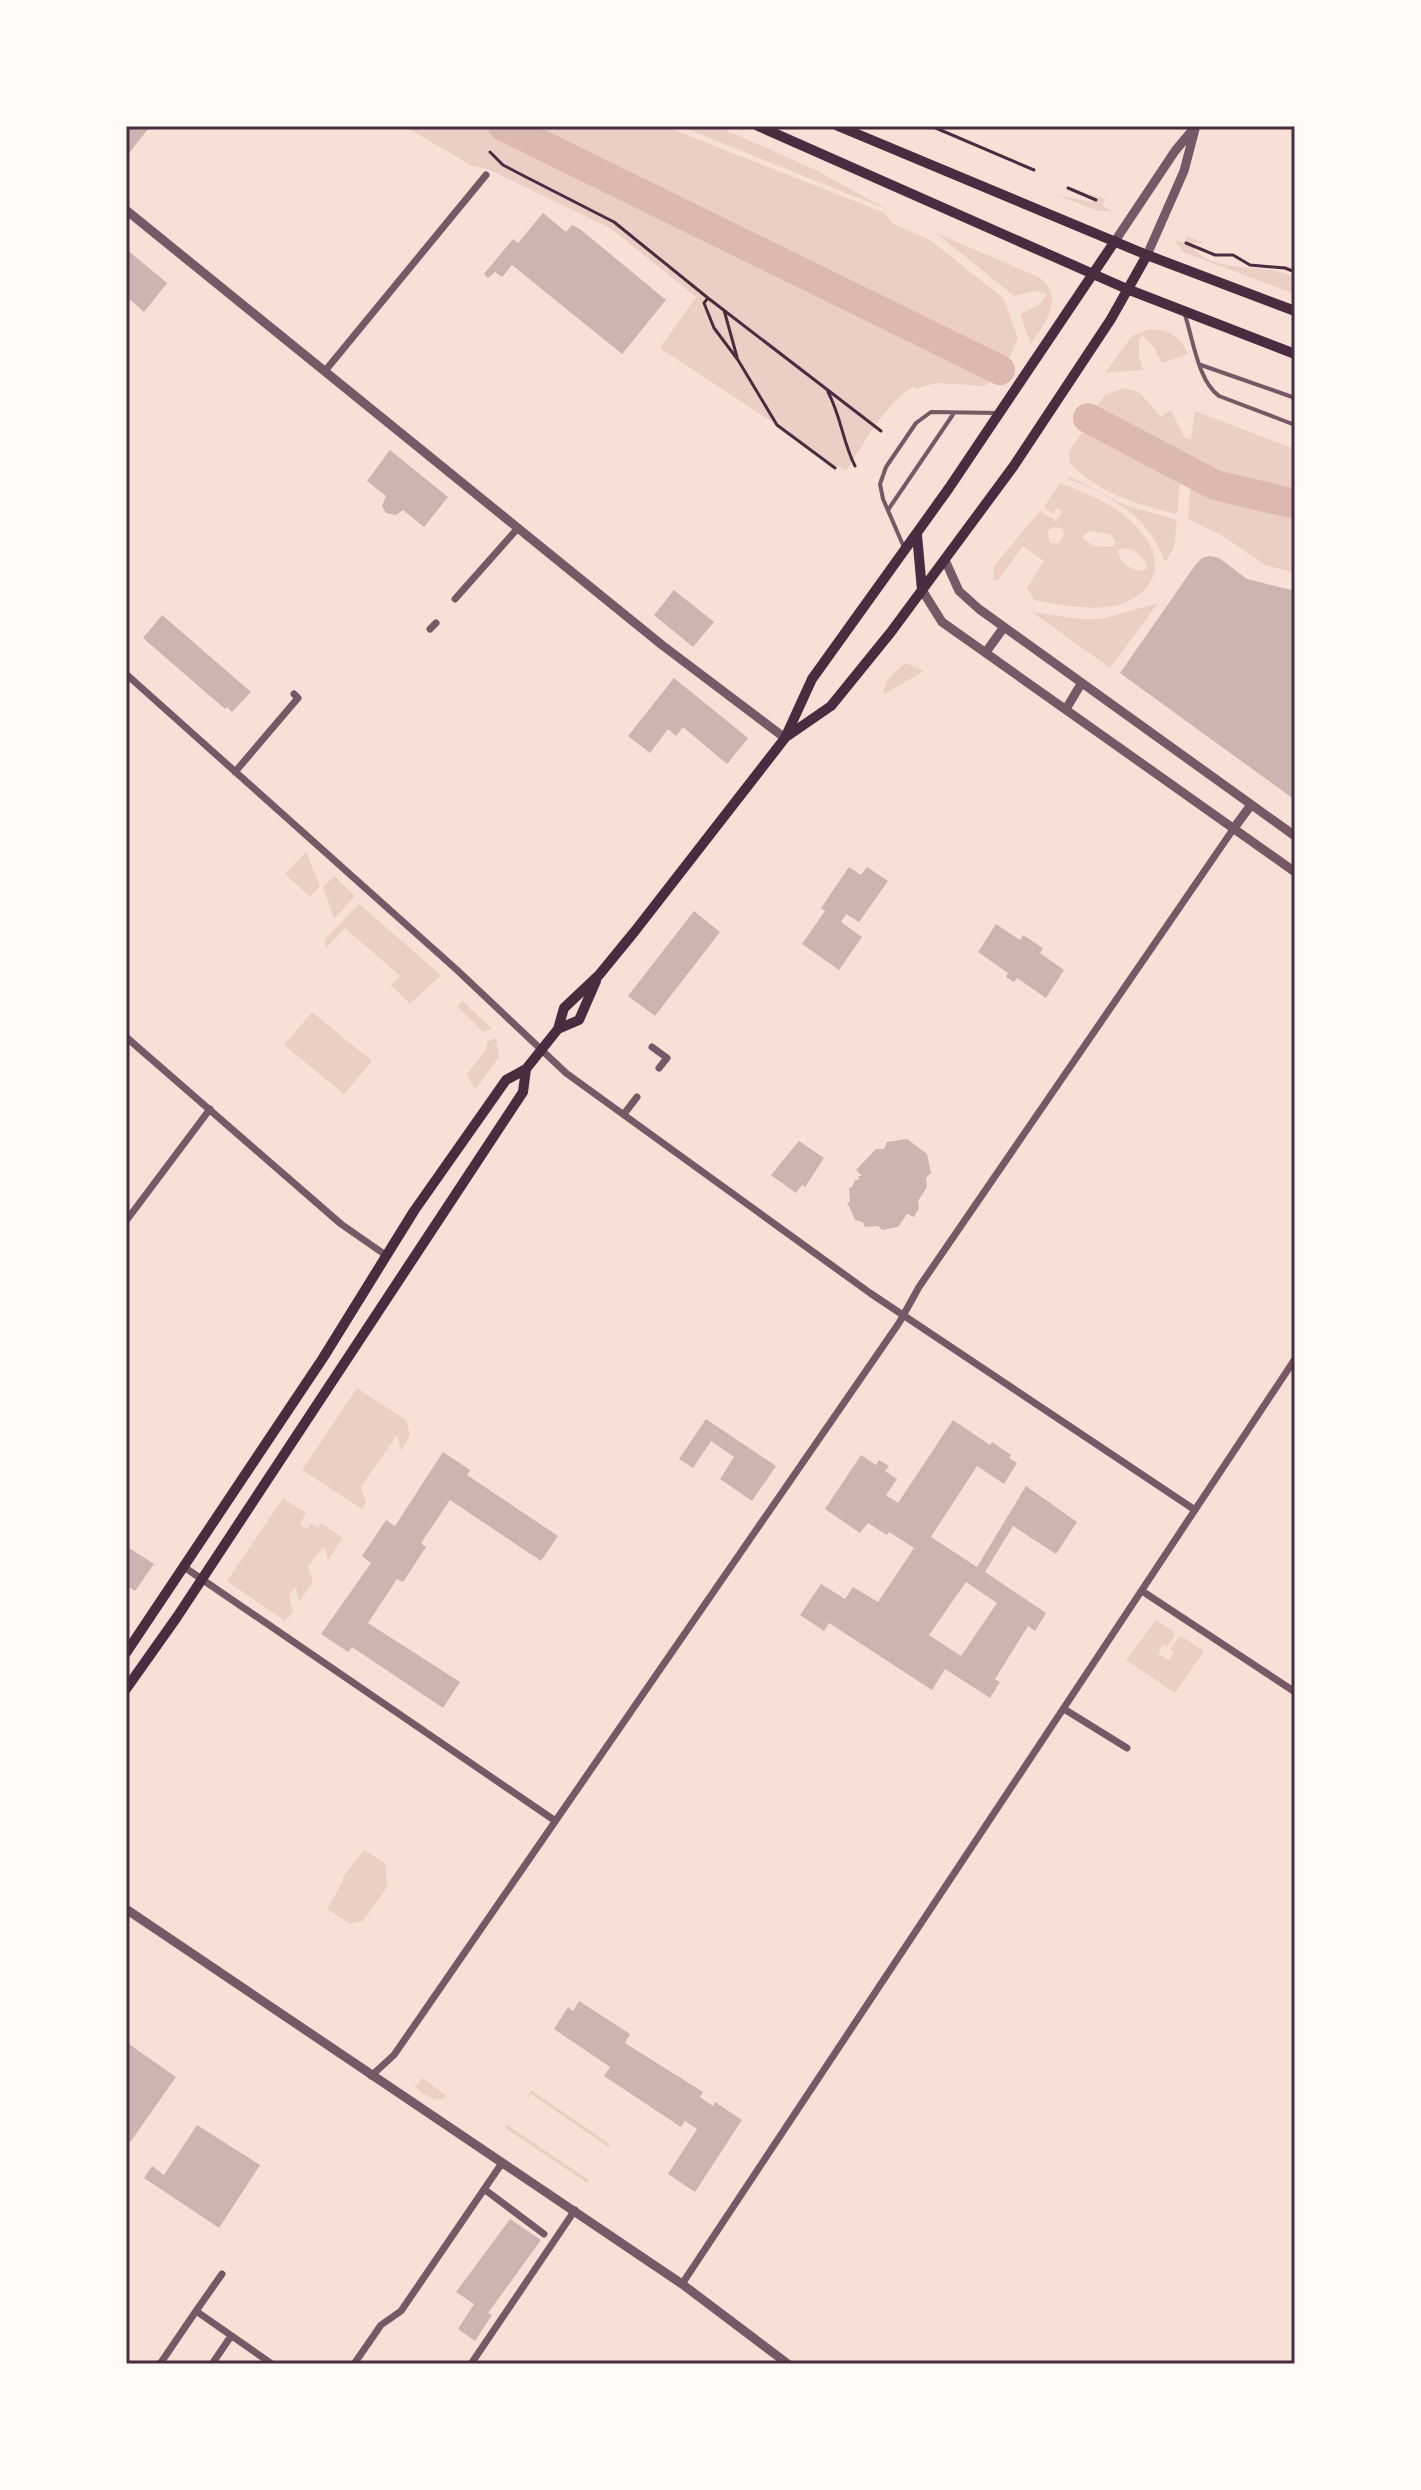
<svg xmlns="http://www.w3.org/2000/svg" width="1421" height="2490" font-family="Ubuntu,sans-serif">
  <rect width="100%" height="100%" fill="#f7e1d7"/>
  <!-- green -->
  <path fill="#ebcfc5" fill-rule="evenodd" d="M404,126H664L885,213L893,224L930,240L1003,298L1018,338L1011,355L991,382L984,386L936,383L916,389L914,386C884,404 865,443 846,471L839,466L835,468L777,425L660,348L696,297L610,228L488,169L472,166Z
    M680,126H717L818,171L888,210Z
    M1078,190L1105,199L1103,206L1112,211H1099L1056,195L1093,202L1089,194Z
    M936,233L1039,277C1066,299 1045,322 1031,344L1020,314L1039,305L1047,294L1036,291L1014,296Z
    M1187,236L1204,243H1192C1198,269 1256,267 1277,271C1283,272 1289,275 1295,277V294L1183,252L1175,240L1184,243Z
    M1149,329C1168,329 1181,337 1188,354L1162,363L1154,347L1143,336L1139,339V356L1143,370L1105,373L1132,336Z
    M1125,388L1140,393L1161,417L1171,410L1184,437L1191,440L1195,411L1295,449V499L1227,482L1192,468L1090,415L1106,394Z
    M1086,426L1181,474L1177,514C1140,506 1096,492 1070,463L1069,452Z
    M1071,477L1125,505L1177,520L1174,547L1167,560H1164C1149,516 1107,493 1066,478Z
    M1191,478L1264,508L1295,514V573L1265,565L1223,536L1188,519Z
    M1060,483C1088,494 1121,506 1140,531C1151,543 1159,560 1153,576C1134,621 1070,607 1034,600L1027,588L1044,561L1023,546L998,580H993L994,566L1040,511L1056,521L1062,512L1057,508L1053,514L1044,507ZM1053,527L1061,528L1064,535L1058,544L1050,543L1047,532ZM1089,531L1110,534L1116,542L1111,547L1094,546L1082,538ZM1123,548C1135,549 1145,557 1147,569L1140,571C1130,569 1119,562 1118,551Z
    M1158,603L1110,668L1032,612L1080,619H1101Z
    M906,663L924,671L883,695C884,681 894,671 906,663Z
    M306,852L320,886L310,897L285,874Z
    M334,876L355,896L334,919L323,887Z
    M359,904L441,975L410,1004L391,985L400,976L345,928L325,949L326,938Z
    M463,1000V1001L492,1029L483,1032L457,1006Z
    M312,1012L372,1061L344,1094L284,1045Z
    M496,1038L499,1057L475,1090L467,1074L486,1049L487,1042Z
    M357,1388L406,1420L410,1435L401,1451L397,1435L361,1487L366,1503L362,1509L302,1470Z
    M283,1498L306,1513L300,1524L307,1529L312,1523L318,1528L321,1523L343,1538L328,1560L324,1547L308,1566L313,1582L299,1602L296,1587L289,1594L293,1612L285,1621L227,1581Z
    M1156,1620L1173,1631L1175,1635L1167,1647L1163,1645L1158,1654L1169,1660L1174,1652L1170,1649L1179,1637H1183L1204,1651L1175,1693L1126,1660Z
    M364,1850L385,1863L387,1887L363,1921L350,1924L327,1909L343,1881V1877Z
    M422,2078L447,2096C435,2105 425,2094 415,2087Z
    M531,2090L610,2144L608,2147L531,2094L525,2102Z
    M507,2125L509,2126L589,2180L587,2183L505,2128Z"/>
  <g fill="none" stroke-linecap="round" stroke-linejoin="round">
    <!-- river -->
    <path stroke="#dcb8b0" stroke-width="30" d="M503,126L1000,370
      M1088,418L1215,485L1295,504"/>
  </g>
  <!-- building -->
  <path fill="#ccb4b1" fill-rule="evenodd" d="M126,126H145L148,129L126,157Z
    M543,213L566,232L572,225L580,229L666,300L622,354L512,265L502,277L495,272L488,278L484,274L513,239L518,243Z
    M126,249L167,283L144,312L126,296Z
    M390,450L448,497L424,527L403,510L396,515L386,513L382,506L386,496L367,481Z
    M1210,556L1219,558L1247,579L1295,591V800L1120,673L1196,564L1202,558Z
    M674,590L714,622L693,647L654,615Z
    M162,615L251,692L232,712L227,707L225,709L143,638Z
    M674,678L748,738L727,764L683,727L676,736L668,729L650,753L628,736Z
    M849,867L861,875L867,867L888,881L859,922L846,914L841,922L862,937L839,970L802,944L825,911L821,908Z
    M694,911L720,932L655,1016L628,996Z
    M996,924L1020,940L1023,935L1043,948L1040,953L1064,970L1046,998L1017,978L1014,982L1006,977L1008,973L978,952Z
    M907,1139L927,1154L931,1173L926,1178L927,1187L918,1201L919,1208L914,1217L907,1214L898,1227L882,1230L878,1226L865,1227L863,1222L855,1220L847,1202H850L849,1188L852,1187L855,1180H859L858,1176H862L856,1170L876,1149H884L887,1142Z
    M799,1141L824,1158L805,1187L802,1185L796,1193L771,1175Z
    M706,1419L776,1466L752,1501L720,1479L734,1457L711,1441L693,1468L679,1459Z
    M953,1420L990,1445L992,1442L1011,1455L1009,1458L1017,1463L1004,1484L977,1466L931,1537L977,1567L1026,1486L1077,1522L1056,1554L1013,1526L985,1572L1046,1613L1035,1631L1028,1626L995,1679L1000,1682L990,1698L945,1669L932,1690L829,1623L824,1631L800,1615L821,1584L845,1599L853,1587L878,1602L914,1548L889,1532L887,1535L868,1523L860,1533L825,1509L861,1455L876,1465L879,1460L889,1466L885,1471L897,1479L886,1495L898,1503ZM966,1582L997,1603L961,1656L929,1635Z
    M443,1452L470,1470L467,1475L558,1536L541,1561L450,1500L421,1543L426,1547L403,1582L397,1579L368,1623L460,1682L443,1708L352,1647L348,1652L321,1634L371,1563L362,1556L386,1520L395,1526Z
    M126,1546L154,1564L135,1591L126,1585Z
    M579,2001L630,2034L625,2043L703,2092L700,2097L713,2106L715,2102L742,2120L695,2192L668,2174L697,2129L685,2121L681,2127L604,2076L610,2067L554,2029L568,2007L573,2011Z
    M126,2042L176,2077L131,2141L126,2140V2094L129,2091L126,2089Z
    M197,2125L260,2165L219,2228L144,2178L152,2166L164,2175Z
    M510,2219L541,2240L488,2313L492,2315L475,2341L458,2329L474,2304L456,2292Z"/>
  <g fill="none" stroke-linecap="round" stroke-linejoin="round">
    <!-- path -->
    <path stroke="#4a2c40" stroke-width="3" d="M931,126L1034,170
      M490,152L503,165L526,177L614,222L708,298L881,431
      M1068,188L1096,200
      M1186,243L1215,255H1233L1250,265L1285,268L1295,272
      M708,298L704,303L714,328L738,360L777,425L835,468
      M724,310L737,357
      M828,392C841,416 843,443 855,466"/>
    <!-- service -->
    <path stroke="#755966" stroke-width="4" d="M1185,315C1193,339 1198,381 1219,396L1295,425
      M1201,365L1295,398
      M888,510L954,413
      M903,545L883,499L880,484L886,467L916,423L931,412L998,413"/>
    <!-- minor -->
    <path stroke="#755966" stroke-width="7" d="M325,371L486,175
      M455,599L518,528
      M430,629L436,623
      M126,674L457,970L566,1073L870,1293L1195,1510
      M235,772L298,698L294,694
      M126,1037L341,1224L387,1256
      M652,1047L667,1058L659,1068
      M624,1114L637,1097
      M126,1221L210,1109
      M184,1567L554,1820
      M1142,1591L1295,1692
      M1064,1709L1127,1748
      M371,2076L394,2055L899,1323L919,1287L1234,828
      M484,2189L544,2234
      M682,2284L1295,1359
      M196,2311L222,2274
      M160,2364L196,2311L272,2364
      M212,2364L231,2336
      M354,2364L381,2325L401,2311L502,2163
      M471,2364L575,2210"/>
    <!-- tertiary -->
    <path stroke="#755966" stroke-width="9" d="M126,210L662,645L785,738
      M1115,241L1175,151L1195,127
      M1147,255L1184,171L1195,129
      M945,560L959,591L979,609L1295,836
      M922,590L942,622L1295,872
      M986,652L1004,627
      M1066,709L1081,684
      M1234,828L1251,805
      M126,1909L682,2284L788,2364"/>
    <!-- secondary -->
    <path stroke="#4a2c40" stroke-width="10" d="M758,126L1127,289L1295,354
      M838,126L1147,255L1295,311
      M917,535L922,590
      M786,737L831,706L891,632L1013,467L1111,319L1147,255
      M558,1029L579,1020L596,981
      M126,1653L323,1358L414,1211L506,1080L526,1069L558,1029L564,1008L599,975L635,931L785,738L812,679L949,488L1115,241
      M126,1689L177,1617L523,1092L526,1069"/>
  </g>
  <!-- border -->
  <rect width="1421" height="2490" fill="none" stroke="#fffaf5" stroke-width="256"/>
  <rect x="128" y="128" width="1165" height="2234" fill="none" stroke="#4a2c40" stroke-width="3"/>
</svg>
